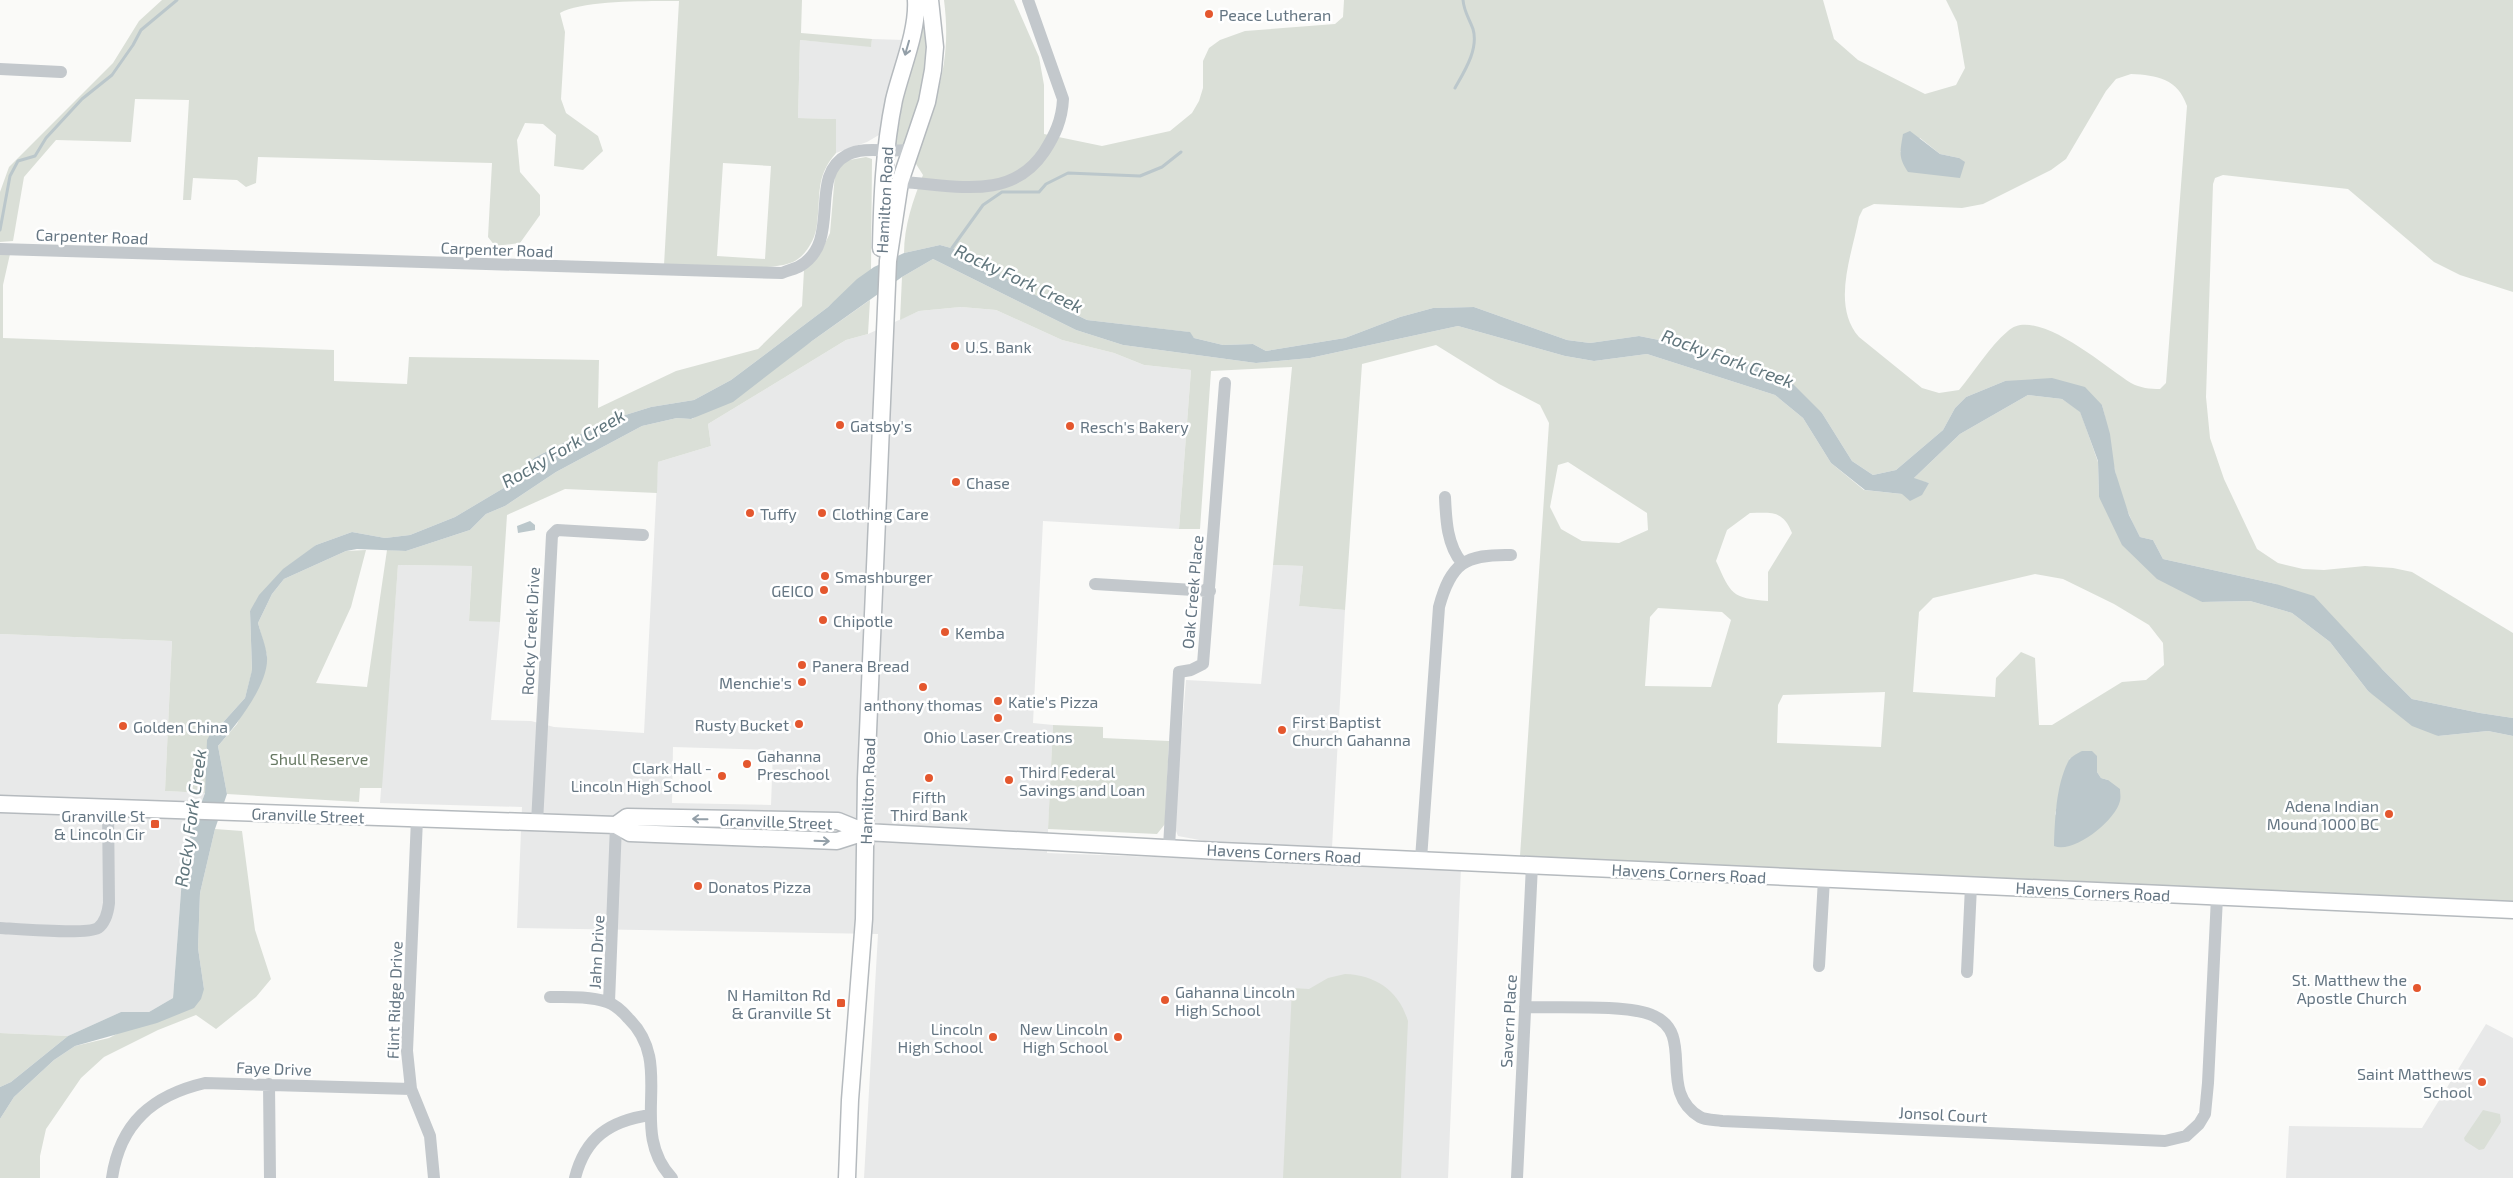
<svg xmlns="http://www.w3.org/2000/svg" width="2513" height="1178" font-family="'Exo 2',sans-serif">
  <rect width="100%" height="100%" fill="#fafaf8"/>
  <!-- built -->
  <path fill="#e8e9e9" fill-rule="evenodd" d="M872,39L905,40L884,132L867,142L836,153V119L798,118L800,40L871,46Z
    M961,307L996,310L1062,340L1114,353L1144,365L1191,370L1179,529L1043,521L1033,723L1053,725L1047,853L1461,868L1448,1178H864L878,934L517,928L522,807L380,803L398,565L472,566L469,620L500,622L491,720L531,721L554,727L644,733L658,462L711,446L708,424L846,340L868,334L919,311ZM673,747L773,750L771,805L672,803Z
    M1273,565L1303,566L1299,606L1345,610L1332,848L1221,844L1178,836L1174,826L1186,680L1261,684Z
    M0,634L172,641L165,791L205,793L192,828L182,878L173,998L149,1012H121L68,1036L0,1033Z
    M2486,1024L2513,1038V1178H2286L2289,1126L2422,1128Z"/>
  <!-- green -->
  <path fill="#dadfd7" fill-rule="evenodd" d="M162,0H802L801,33L872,39L871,47L800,40L798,118L836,119V153C815,177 821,195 817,224C816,238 806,256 793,262C768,273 694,265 664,265L679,1C649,1 582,0 560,13L565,32L561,99L566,113L598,136L603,151L583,170L554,166L556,135L543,124L525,123L517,140L520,172L540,195V215L520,243L495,246L488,237L492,163L258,157L256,183L246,187L237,180L193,178L191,200H183L189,100L135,99L131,142L56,140L24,177L13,241L0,242V192L9,167L113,63L139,21ZM723,163L771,166L765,259L717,256Z
    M944,0H1014L1039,57L1044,85V134L1102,146L1170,131L1192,113L1199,101L1203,88V61L1209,48L1220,40L1245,31L1335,24L1343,17L1344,0H1823L1834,39L1858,60L1925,94L1956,85L1965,68L1957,22L1946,0H2513V292L2460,275L2434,262L2348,189L2223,175L2215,178L2213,184L2206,397L2210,438L2224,479L2257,549L2278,563L2303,569L2324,570L2365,566L2393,568L2412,572L2513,633V718L2480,713L2412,699L2382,669L2276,584L2163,559L2153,540L2140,537C2129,516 2119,494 2115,471C2110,449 2108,427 2102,405L2005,381L1966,397L1955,408L1943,430L1896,470L1873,475L1852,461L1822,413L1755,365L1674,343L1639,336L1590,343L1567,340L1474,307L1433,308L1400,317L1345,338L1266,351L1253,344L1223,345L1194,338L1189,332L1087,320L1029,292L962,251L940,245L904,253C904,226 913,200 923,175L916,164L914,156C937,100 952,62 944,0ZM2131,74C2157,75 2178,79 2187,106L2166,383L2160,389C2150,389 2140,388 2131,383C2106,368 2036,305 2008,331C1989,347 1975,371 1959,390L1939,393L1922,388L1859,337C1831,305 1852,255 1859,217L1863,209L1874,204L1962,208L1983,204L2051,170L2066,159L2106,91L2116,79ZM1920,138L1940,154L1959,158L1900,152Z
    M924,17L934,55L910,138L903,145L895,146L907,79Z
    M866,157L872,159L871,270L828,307L731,380L694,400L651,407L606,421L534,458L517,480L455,517L410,535L385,538L352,532L316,545L250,611L252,671L245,698L218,728L212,731L205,793L165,791L172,641L0,634V253L10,254L3,285V338L334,350V381L407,384L409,357L599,360L598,408L676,371L758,349L802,306L804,270L820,254L830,233L835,174L844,161Z
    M933,259L1076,330L1123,345L1256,363L1310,358L1458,326L1565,356L1594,361L1647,354L1775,395L1803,418L1831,463L1864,490L1902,494L1929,483L1913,479L1960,434L2028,395L2062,399L2080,411L2098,462L2099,497L2202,602L2250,601L2292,613L2330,642L2368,691L2438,736L2488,731L2513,736V903L1520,856L1549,423L1540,405L1499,384L1436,345L1362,364L1345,610L1299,606L1303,566L1273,565L1292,367L1211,371L1200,529H1179L1191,370L1144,365L1114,353L1062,340L996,310L961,307L919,311L900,320L902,277ZM1568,462L1647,513L1648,530L1619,543L1582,541L1561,529L1550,507L1558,465ZM1750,513C1772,513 1783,510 1792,533L1768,572V601C1731,598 1731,594 1716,561L1727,530ZM2035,574L2063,579L2114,604L2149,625L2163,643L2164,665L2146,680L2122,682L2052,725H2039L2035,658L2021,652L1996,678L1995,697L1913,692L1919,612L1933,598ZM1658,608L1722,612L1731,620L1711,687L1645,686L1650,617ZM1885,692L1881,747L1777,743L1778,705L1783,695ZM2070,758L2097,772L2101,778L2108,780L2055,815L2063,779Z
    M870,300L868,334L846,340L708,424L711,446L658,462L657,493L565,489L507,515L500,622L469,621L472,566L398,565L382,788H360L359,802L227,794L218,746L237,724L267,656L258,623L272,594L284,579L346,551L366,550L351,607L316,683L367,687L387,550L406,551L470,530L486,514L505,506L556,472L642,426L677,418L692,419L812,341Z
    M1053,725L1103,727V738L1169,741L1165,824L1157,834L1048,829Z
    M215,829L242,831L255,930L271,979L256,997L216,1029L196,1015L158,1030L104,1057L81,1078L46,1129L40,1156V1178H0V1119L14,1097L54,1060L75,1046L109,1038L204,989L198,948L200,893Z
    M1345,974C1376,975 1399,991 1408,1021L1401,1178H1283L1292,988L1309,989L1328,978Z
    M0,1033L68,1036L11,1082L0,1087Z
    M2483,1110L2500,1114L2501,1122L2484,1149L2479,1150L2465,1141L2464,1138Z"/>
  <!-- water -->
  <path fill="#bbc7cb" d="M1910,131L1940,154L1959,158L1965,162L1960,178L1908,172C1898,157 1900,152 1903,134Z
    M940,245L962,251L1029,292L1087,320L1190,332L1194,338L1223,345L1253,344L1266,351L1345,338L1400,317L1433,308L1474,307L1567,340L1590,343L1639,336L1674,343L1755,365L1789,380L1822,413L1852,461L1873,475L1896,470L1943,430L1955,408L1966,397L2005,381L2052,378L2085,387L2102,405L2110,434L2115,471L2129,515L2140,537L2153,540L2163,559L2276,584L2314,596L2382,669L2412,699L2480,713L2513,718V736L2488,731L2438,736L2412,726L2368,691L2330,642L2292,613L2250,601L2202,602L2157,579L2122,545L2099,497L2098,461L2080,412L2062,399L2028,395L1960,434L1914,478L1929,483L1922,495L1910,501L1902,494L1865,490L1831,463L1803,418L1775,395L1647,354L1594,361L1565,356L1458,326L1310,358L1256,363L1123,345L1076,330L933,259L902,277L812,341L733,402L691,419L677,418L642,426L556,472L505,506L486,514L470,530L406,551L357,549L346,551L284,579L272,594L258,623C261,634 266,646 267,657C269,684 236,726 218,746L227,794L215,829L200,893L198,948L204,989L201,999L194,1008L157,1023L75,1046L54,1060L14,1097L0,1119V1087L11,1082L68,1036L121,1012H149L173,998L182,878L192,828L205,793L207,740L212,731L218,728L245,698L252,670L250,611L259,595L283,569L316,545L352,532L385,538L410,535L455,517L517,480L534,458L606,421L651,407L694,400L731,380L828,307L857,279L874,267L904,253Z
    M530,521L535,525V530L518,533L517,526Z
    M2082,751H2092L2097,756V772L2101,778L2108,780L2120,789C2120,792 2121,797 2120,801C2115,821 2074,854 2054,846C2055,819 2056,784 2069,760C2072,756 2078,753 2082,751Z"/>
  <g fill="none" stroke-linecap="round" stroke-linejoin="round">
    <!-- stream -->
    <path stroke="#bbc7cb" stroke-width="3" d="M1455,88C1464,72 1479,49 1473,29C1469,18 1464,12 1463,0
      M0,230L10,176L18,161L35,156L46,138L82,99L112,75L133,45L141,30L177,0
      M952,248L983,205L1002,192H1039L1046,184L1068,173L1140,176L1162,167L1181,152"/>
    <!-- major casing -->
    <g stroke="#b5babe" stroke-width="19">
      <path id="major" d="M881,248C882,199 884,149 894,100C901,70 918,31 916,0
        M0,804L616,825L630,833L837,841L865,832
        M616,825L627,817L838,821L865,832L1220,851L2513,910
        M847,1178L850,1100L864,919L866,779L888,261L900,182L927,102L933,70L935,47L930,0"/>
    </g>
    <!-- minor -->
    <path stroke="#c3c8cc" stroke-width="12" d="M0,69L61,72
      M900,182C951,184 1010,203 1044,152C1055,135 1062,120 1063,99L1028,0
      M0,249L782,273C788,270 795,269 800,266C843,241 807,176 847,155C866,145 891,154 912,149
      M1445,497C1446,520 1447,545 1462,563
      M1095,584L1210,591
      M417,819L407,1051L411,1089L430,1136L434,1178
      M537,823L552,535L557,530L643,535
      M1169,847L1179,672L1191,670L1203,664L1225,383
      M1421,859L1439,607C1451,563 1465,554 1511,555
      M0,928C17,929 87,935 98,928C106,922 108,912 109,903L108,809
      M1819,966L1824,879
      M1967,972L1971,886
      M550,997C569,997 589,996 607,1002C616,1005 622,1011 628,1018C677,1065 626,1129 672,1178
      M609,1002L616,825
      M1525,1007C1554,1008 1630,1004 1654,1016C1696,1035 1656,1091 1700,1117C1705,1120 1716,1120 1722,1121L2165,1141L2186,1136L2199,1124L2205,1114L2208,1083L2217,897
      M269,1084L270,1178
      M112,1178C120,1123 153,1095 205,1083L411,1089
      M575,1178C585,1138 609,1121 650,1115
      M1517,1178L1532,865"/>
    <!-- major -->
    <use href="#major" stroke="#fff" stroke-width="16"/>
  </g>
  <!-- one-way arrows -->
  <defs><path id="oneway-shaft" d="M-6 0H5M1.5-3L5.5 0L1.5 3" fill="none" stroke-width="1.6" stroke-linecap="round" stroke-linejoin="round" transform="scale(1.25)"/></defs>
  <g stroke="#939fa8">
    <use href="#oneway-shaft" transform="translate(907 48) rotate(106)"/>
    <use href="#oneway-shaft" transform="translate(700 819) rotate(-179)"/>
    <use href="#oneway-shaft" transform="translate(822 841) rotate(2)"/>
  </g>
  <!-- markers -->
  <g fill="#e4572e" stroke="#fff" stroke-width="2">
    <circle cx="1209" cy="14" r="5"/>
    <circle cx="955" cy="346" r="5"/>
    <circle cx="840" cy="425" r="5"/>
    <circle cx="1070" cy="426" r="5"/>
    <circle cx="956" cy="482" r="5"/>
    <circle cx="750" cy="513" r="5"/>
    <circle cx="822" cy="513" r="5"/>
    <circle cx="825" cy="576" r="5"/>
    <circle cx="824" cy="590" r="5"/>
    <circle cx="823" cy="620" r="5"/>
    <circle cx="945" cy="632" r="5"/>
    <circle cx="802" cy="665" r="5"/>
    <circle cx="802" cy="682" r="5"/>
    <circle cx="923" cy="687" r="5"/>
    <circle cx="998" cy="701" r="5"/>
    <circle cx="998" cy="718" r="5"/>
    <circle cx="799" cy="724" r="5"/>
    <circle cx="123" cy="726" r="5"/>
    <circle cx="1282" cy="730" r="5"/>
    <circle cx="747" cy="764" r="5"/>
    <circle cx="722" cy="776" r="5"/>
    <circle cx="929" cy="778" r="5"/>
    <circle cx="1009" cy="780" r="5"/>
    <circle cx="2389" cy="814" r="5"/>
    <rect x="150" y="819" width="10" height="10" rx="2.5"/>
    <circle cx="698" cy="886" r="5"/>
    <circle cx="2417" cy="988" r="5"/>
    <circle cx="1165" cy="1000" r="5"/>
    <rect x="836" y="998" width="10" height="10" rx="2.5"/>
    <circle cx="993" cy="1037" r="5"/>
    <circle cx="1118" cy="1037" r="5"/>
    <circle cx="2482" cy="1082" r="5"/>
  </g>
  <g text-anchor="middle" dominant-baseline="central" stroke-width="5" stroke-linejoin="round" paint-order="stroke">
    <!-- poi labels -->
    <g font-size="16" fill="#657683" stroke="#fff" text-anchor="start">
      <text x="1219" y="14">Peace Lutheran</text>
      <text x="965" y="346">U.S. Bank</text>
      <text x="850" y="425">Gatsby's</text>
      <text x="1080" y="426">Resch's Bakery</text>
      <text x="966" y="482">Chase</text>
      <text x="760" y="513">Tuffy</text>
      <text x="832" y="513">Clothing Care</text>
      <text x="835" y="576">Smashburger</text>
      <text x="814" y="590" text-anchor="end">GEICO</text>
      <text x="833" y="620">Chipotle</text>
      <text x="955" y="632">Kemba</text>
      <text x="812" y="665">Panera Bread</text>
      <text x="792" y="682" text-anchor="end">Menchie's</text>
      <text x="1008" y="701">Katie's Pizza</text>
      <text x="923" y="704" text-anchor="middle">anthony thomas</text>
      <text x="1292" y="721">First Baptist<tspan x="1292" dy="18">Church Gahanna</tspan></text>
      <text x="789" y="724" text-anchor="end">Rusty Bucket</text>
      <text x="133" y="726">Golden China</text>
      <text x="998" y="736" text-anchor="middle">Ohio Laser Creations</text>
      <text x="757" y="755">Gahanna<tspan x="757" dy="18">Preschool</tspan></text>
      <text x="712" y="767" text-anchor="end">Clark Hall -<tspan x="712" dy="18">Lincoln High School</tspan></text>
      <text x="1019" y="771">Third Federal<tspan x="1019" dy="18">Savings and Loan</tspan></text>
      <text x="929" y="796" text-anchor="middle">Fifth<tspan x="929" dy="18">Third Bank</tspan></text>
      <text x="2379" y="805" text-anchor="end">Adena Indian<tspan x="2379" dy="18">Mound 1000 BC</tspan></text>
      <text x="145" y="815" text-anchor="end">Granville St<tspan x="145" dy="18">&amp; Lincoln Cir</tspan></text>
      <text x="708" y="886">Donatos Pizza</text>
      <text x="2407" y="979" text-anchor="end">St. Matthew the<tspan x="2407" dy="18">Apostle Church</tspan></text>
      <text x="1175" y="991">Gahanna Lincoln<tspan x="1175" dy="18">High School</tspan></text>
      <text x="831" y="994" text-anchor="end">N Hamilton Rd<tspan x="831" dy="18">&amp; Granville St</tspan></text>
      <text x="983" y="1028" text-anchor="end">Lincoln<tspan x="983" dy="18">High School</tspan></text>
      <text x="1108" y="1028" text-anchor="end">New Lincoln<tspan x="1108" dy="18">High School</tspan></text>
      <text x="2472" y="1073" text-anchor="end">Saint Matthews<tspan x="2472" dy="18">School</tspan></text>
    </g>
    <!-- street labels -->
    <g font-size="16" fill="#657683" stroke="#fff">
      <text transform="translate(884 200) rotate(-87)">Hamilton Road</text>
      <text transform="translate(92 236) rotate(2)">Carpenter Road</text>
      <text transform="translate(497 249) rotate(2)">Carpenter Road</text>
      <text transform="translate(1192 592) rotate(-85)">Oak Creek Place</text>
      <text transform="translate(530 631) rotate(-87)">Rocky Creek Drive</text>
      <text transform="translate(867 791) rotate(-88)">Hamilton Road</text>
      <text transform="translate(308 815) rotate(2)">Granville Street</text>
      <text transform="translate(776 821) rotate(2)">Granville Street</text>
      <text transform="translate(1284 853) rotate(3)">Havens Corners Road</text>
      <text transform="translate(1689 873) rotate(3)">Havens Corners Road</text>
      <text transform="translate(2093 891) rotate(3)">Havens Corners Road</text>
      <text transform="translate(596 952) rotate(-87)">Jahn Drive</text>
      <text transform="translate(394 1000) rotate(-88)">Flint Ridge Drive</text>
      <text transform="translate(1508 1021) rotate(-87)">Savern Place</text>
      <text transform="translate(274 1068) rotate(2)">Faye Drive</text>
      <text transform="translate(1943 1114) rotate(3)">Jonsol Court</text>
    </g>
    <!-- park labels -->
    <g font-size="16" fill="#687a64" stroke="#fff">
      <text x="319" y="758">Shull Reserve</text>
    </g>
    <!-- water labels -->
    <g font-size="18" font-style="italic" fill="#60757c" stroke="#fff">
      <text transform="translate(1019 278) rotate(25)">Rocky Fork Creek</text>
      <text transform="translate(1728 358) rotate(20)">Rocky Fork Creek</text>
      <text transform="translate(563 448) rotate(-30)">Rocky Fork Creek</text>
      <text transform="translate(190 818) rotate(-82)">Rocky Fork Creek</text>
    </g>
  </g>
</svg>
